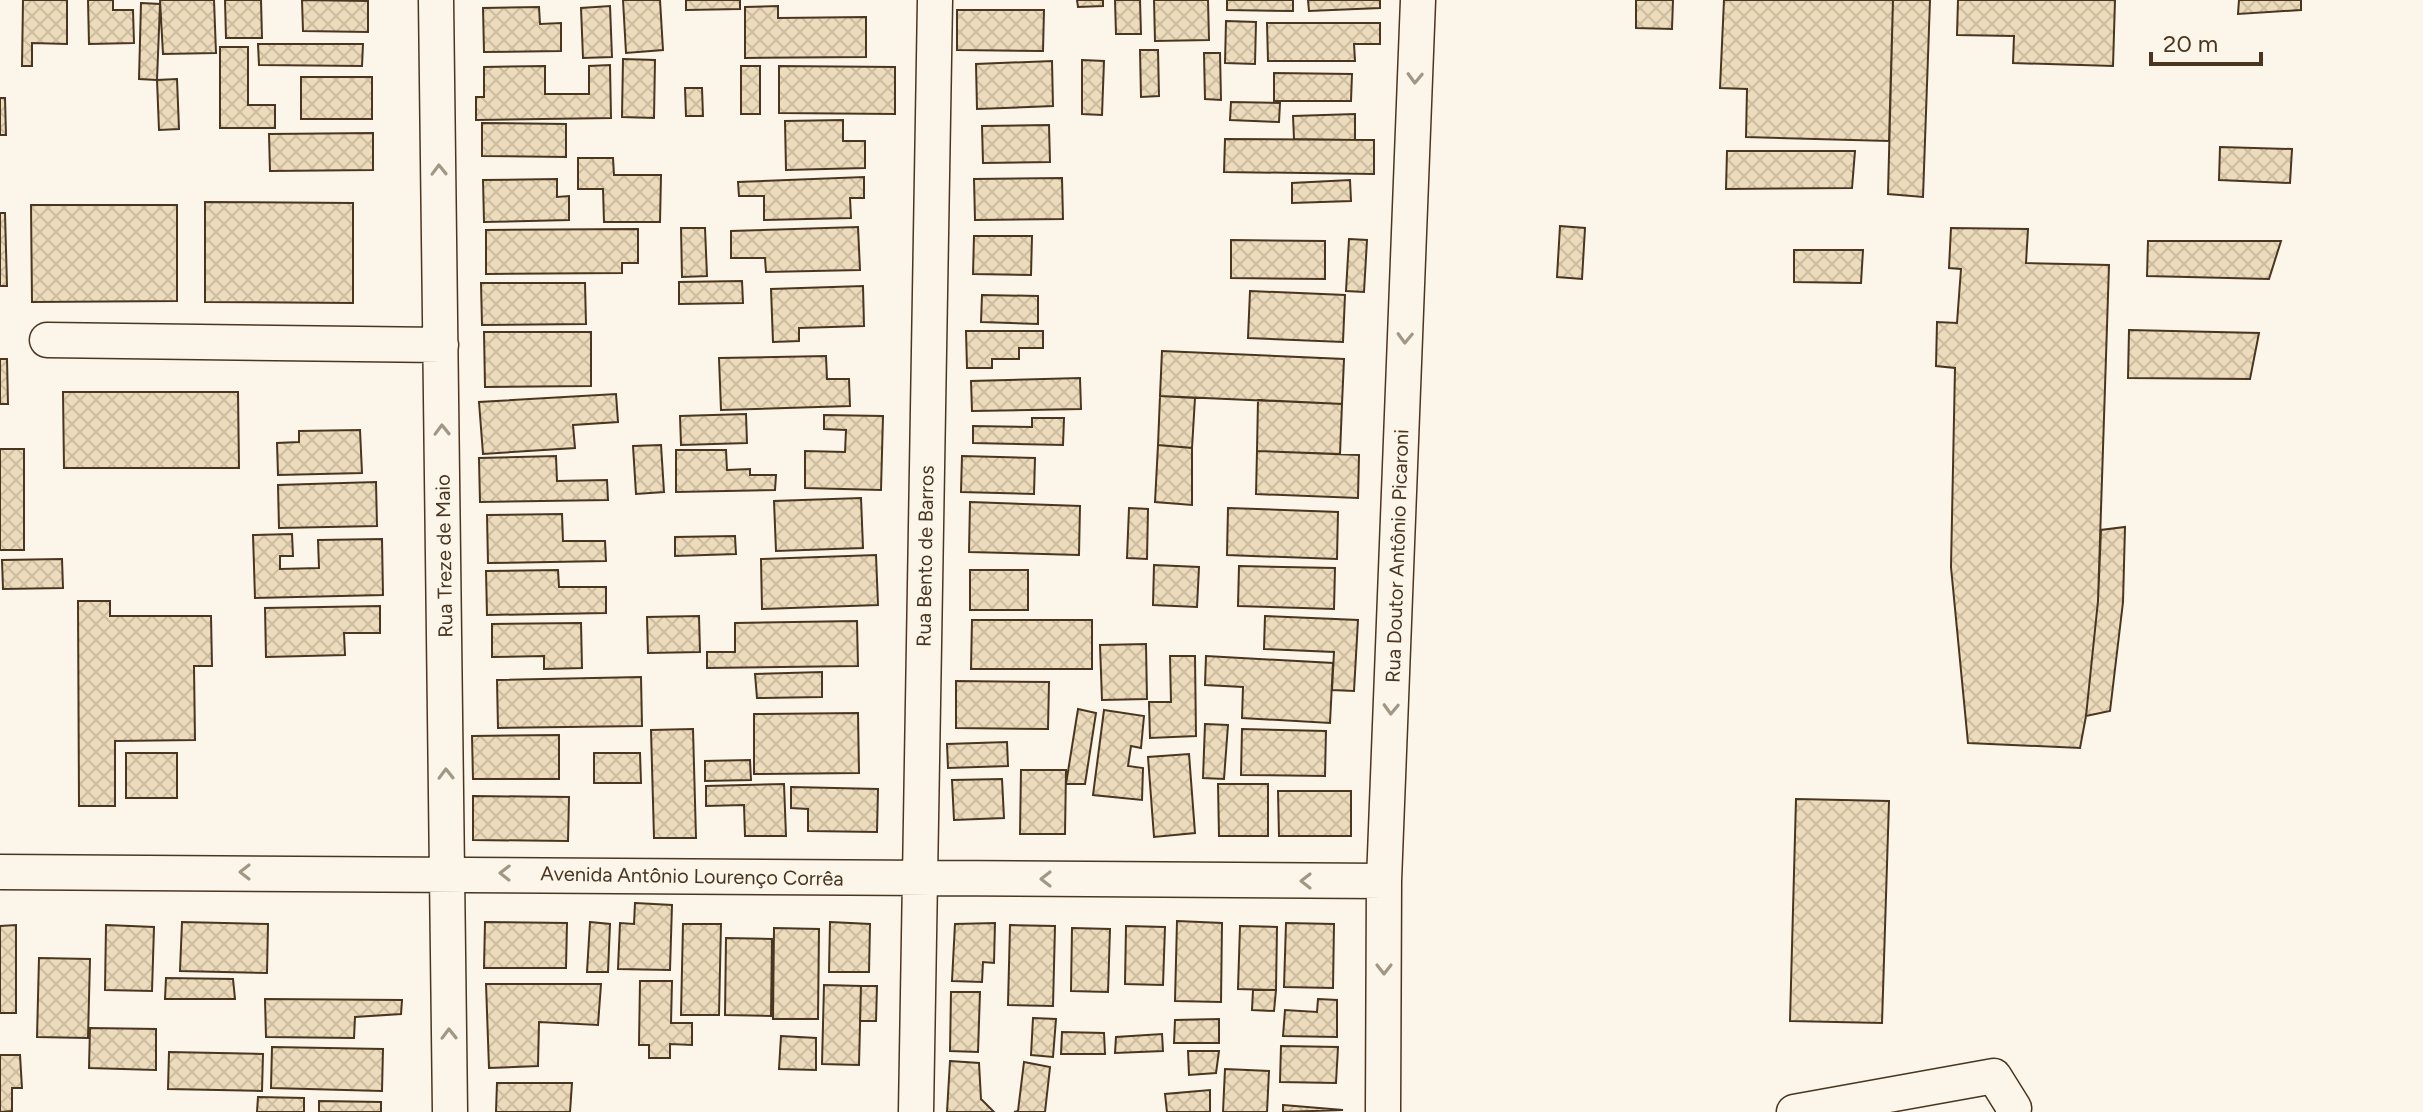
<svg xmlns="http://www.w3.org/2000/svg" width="2423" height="1112" font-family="Figtree,sans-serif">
  <defs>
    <pattern id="building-cross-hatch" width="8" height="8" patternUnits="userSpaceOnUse" patternTransform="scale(2)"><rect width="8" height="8" fill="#ecdcbc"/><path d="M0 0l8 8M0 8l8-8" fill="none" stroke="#ccbda1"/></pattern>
  </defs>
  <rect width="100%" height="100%" fill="#fbf6e9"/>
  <!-- building -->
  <path fill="url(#building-cross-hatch)" stroke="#4a3520" stroke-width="2" d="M23,0H67V44L32,43V66H22Z
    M88,0H113V10H133L134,43L89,44Z
    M160,0H214L216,53L163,54Z
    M225,0H261L262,38H226Z
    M302,0L368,1V32L303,31Z
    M623,0H660L663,50L626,53Z
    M686,0H740V9L686,10Z
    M1077,0H1103V6L1078,7Z
    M1115,0H1140L1141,34H1116Z
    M1154,0H1208L1209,40L1155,41Z
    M1227,0H1293V11L1227,10Z
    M1308,0H1380V8L1309,11Z
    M1636,0H1673L1672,29L1636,28Z
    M1724,0H1893L1889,141L1746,137L1747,89L1720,88Z
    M1893,0H1930L1923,197L1888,194Z
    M1958,0H2115L2113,66L2013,63L2014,36L1957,35Z
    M2239,0H2301V10L2238,14Z
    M141,3L160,4L157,80L139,79Z
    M610,6L612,57L583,58L581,8Z
    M778,6V18L866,17V57L745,58V7Z
    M539,7L540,24L561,23V51L484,52L483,8Z
    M957,10H1044L1043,51L957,50Z
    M1226,21L1256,22L1255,64L1225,63Z
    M1267,23H1380V44H1354L1355,61H1268Z
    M258,44H363L362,66L259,65Z
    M220,47H248V105H275V128H220Z
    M1140,50H1158L1159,96L1141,97Z
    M1204,53H1220L1221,100L1205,99Z
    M623,59L655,60L654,118L622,117Z
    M1082,60L1104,61L1102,115L1082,114Z
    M1052,61L1053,106L977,109L976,64Z
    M610,65L611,118L476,120V97H484V67L545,66V94H589V66Z
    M741,66H760V114H741Z
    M779,66L895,67V114L779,113Z
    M1274,73L1352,74L1351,101H1274Z
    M301,77H372V119H301Z
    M177,79L179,129L159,130L157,80Z
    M685,88H702L703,116H686Z
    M0,98H5L6,135H0Z
    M1231,102L1280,103L1279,122L1230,120Z
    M1355,114V140L1294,139L1293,116Z
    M843,120V141H865V168L786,170L785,121Z
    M482,123L566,124V157L482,156Z
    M1049,125L1050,162L983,163L982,126Z
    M373,133V170L270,171L269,134Z
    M1225,139L1374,140V174L1224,172Z
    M2220,147L2292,149L2290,183L2219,180Z
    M1727,151H1855L1852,188L1726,189Z
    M578,158H613L614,175H661L660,222H604L603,189H578Z
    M864,177V198H850L851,218L764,220V196H739L738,182Z
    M1062,178L1063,219L975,220L974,179Z
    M557,179V197L569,196V220L484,222L483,180Z
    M1350,180L1351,201L1292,203V183Z
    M205,202L353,203V303L205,302Z
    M31,205H177V301L32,302Z
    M0,213H5L7,286H0Z
    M1560,226L1585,228L1582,279L1557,277Z
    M858,227L860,270L766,272L765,258H731V231Z
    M681,228H705L707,276L682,277Z
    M1951,228L2028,229L2026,263L2109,265L2098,601L2086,716L2080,748L1968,743L1951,567L1955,368L1936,366L1937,322L1957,323L1961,269L1949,268Z
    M638,229V263H622V273L486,274V230Z
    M974,236H1032L1031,275L973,274Z
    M1349,239L1367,240L1364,292L1346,291Z
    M1231,240L1325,241V279L1231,278Z
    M2148,241H2281L2269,279L2147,276Z
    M1794,250H1863L1861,283L1794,282Z
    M742,281L743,303L679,304V282Z
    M481,283H585L586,324L482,325Z
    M863,286L864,326L799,328V341L773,342L771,289Z
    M1250,291L1345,295L1343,342L1248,338Z
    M982,295L1038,296V324L981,322Z
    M2129,330L2259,333L2250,379L2128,378Z
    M966,331H1043V348H1019V359H992V368H967Z
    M484,332H591V386L485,387Z
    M1162,351L1344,359L1342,404L1160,396Z
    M826,356L827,379H849L850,406L721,410L719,358Z
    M0,359H7L8,404H0Z
    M1080,378L1081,409L972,411L971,381Z
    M63,392H238L239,468H64Z
    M616,394L618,422L573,425L575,448L483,454L479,402Z
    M1160,396L1195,398L1192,448L1158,445Z
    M1258,400L1342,404L1340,454L1257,451Z
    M746,414L747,443L681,445L680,416Z
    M824,415L883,416L881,490L805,488V451L845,452L846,430L824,429Z
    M1032,418H1064L1063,445L973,443V426L1032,427Z
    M360,430L362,473L278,475L277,443L299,442V431Z
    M661,445L664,492L636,494L633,446Z
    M1158,445L1192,448V505L1155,502Z
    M0,449H24V550H0Z
    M676,450H726L727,470L750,469V475H776L775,490L676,492Z
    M1257,451L1359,455L1358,498L1256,494Z
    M556,456L557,481L607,480L608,500L480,502L479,458Z
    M962,456L1035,458L1034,494L961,492Z
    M376,482L377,526L279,528L278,485Z
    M861,498L863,548L776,551L774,501Z
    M970,502L1080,506L1079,555L969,552Z
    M1129,508L1148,509L1147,559L1127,558Z
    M1228,508L1338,512L1337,559L1227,555Z
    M562,514L563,541H605L606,561L488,563L487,515Z
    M2125,527L2123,602L2110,711L2086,716L2098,601L2101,530Z
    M292,534L293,556H280V569L319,568L318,540L382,539L383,595L255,598L253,535Z
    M735,536L736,554L675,556V537Z
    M876,555L878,605L762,609L761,559Z
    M62,559L63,588L3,589L2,560Z
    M1154,565L1199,567L1197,607L1153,605Z
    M1239,566L1335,568L1334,609L1238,606Z
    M558,570L559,587H606V613L487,615L486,571Z
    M970,570H1028V610H970Z
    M78,601H110V616H211L212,666H194L195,740L115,741V806H79Z
    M380,606V633H344L345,655L266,657L265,608Z
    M699,616L700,652L648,653L647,617Z
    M1265,616L1358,620L1354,691L1332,690L1334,652L1264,649Z
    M972,620H1092V669H971Z
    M857,621L858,666L707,668V652H735V623Z
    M581,623L582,668L544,669V656L492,657V624Z
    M1146,644L1147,699L1102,700L1100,645Z
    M1170,656H1195L1196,736L1150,738L1149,702H1171Z
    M1206,656L1333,663L1330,723L1242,718L1243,687L1205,685Z
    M822,672V697L757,698L755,674Z
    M641,677L642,726L498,728L497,680Z
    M956,681L1049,682L1048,729L956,728Z
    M1078,709L1096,713L1085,784H1066Z
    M1104,710L1144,716L1141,748L1131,746L1128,766L1143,768L1142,800L1093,795Z
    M858,713L859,773L754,774V714Z
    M1205,724L1228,725L1224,779L1203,778Z
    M693,729L696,838H654L651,730Z
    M1242,729L1326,731L1325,776L1241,775Z
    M559,735V779H473L472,736Z
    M1007,742L1008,766L948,768L947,744Z
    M126,753H177V798H126Z
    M594,753H640L641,783H594Z
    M1189,754L1195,833L1154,837L1148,757Z
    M750,760L751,780L705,781V761Z
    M1021,770H1066L1065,834H1020Z
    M1002,779L1004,818L954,820L952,780Z
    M784,784L786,836H745L744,805L706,806V786Z
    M1218,784H1268V836H1219Z
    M791,787L878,789L877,832L808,831V809L791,808Z
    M1278,791H1351V836H1279Z
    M473,796L569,797L568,841L473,840Z
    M1796,799L1889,801L1882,1023L1790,1021Z
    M635,903L672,905L670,970L618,969L620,923L634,924Z
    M1177,921L1222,923L1221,1002L1175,1001Z
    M182,922L268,924L267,973L180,971Z
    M485,922L567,923L566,968H484Z
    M590,922L610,924L608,972H587Z
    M830,922L870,924L869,972H829Z
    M995,923L994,963L983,962L982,982L952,981L955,924Z
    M1286,923L1334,924L1333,988L1284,987Z
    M683,924H721L719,1015H681Z
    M16,925V1013H0V926Z
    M106,925L154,927L152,991L105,990Z
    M1010,925L1055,926L1053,1006L1008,1005Z
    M1126,926L1165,927L1163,985L1125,984Z
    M1240,926L1277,927L1276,990L1238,989Z
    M774,928L819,929L818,1019H773Z
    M1072,928L1110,929L1108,992L1071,991Z
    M726,938L772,939L771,1016L725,1015Z
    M39,958L90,959L88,1038L37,1037Z
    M166,978L233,979L235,999H165Z
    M640,981H672L671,1023H692V1045L670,1044V1058H649V1045H639Z
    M486,984H601L598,1025L539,1022L538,1066L489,1068Z
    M824,985L861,986L859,1065L822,1064Z
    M861,986H877L876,1021H860Z
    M1253,990H1276L1274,1011L1252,1010Z
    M951,992H980L978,1052L950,1051Z
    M265,999L402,1000L401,1014L355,1017L354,1038L266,1037Z
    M1318,999L1337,1000V1037L1283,1036L1285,1010L1317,1012Z
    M1033,1018L1056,1019L1053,1057L1031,1055Z
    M1219,1019V1043H1174L1175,1020Z
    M90,1028L156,1029V1070L89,1068Z
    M1062,1032L1104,1033L1105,1054H1061Z
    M1162,1034L1163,1051L1115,1053L1116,1037Z
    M781,1036L816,1038V1070L779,1069Z
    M1281,1046L1338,1047L1336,1083L1280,1082Z
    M272,1047L383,1049L382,1091L271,1088Z
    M1188,1051H1219L1216,1073L1189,1075Z
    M169,1052L263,1054L262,1091L168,1089Z
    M0,1055H20L22,1088H12V1111L0,1112Z
    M950,1061L979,1063L981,1099L994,1112H947Z
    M1024,1062L1050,1067L1045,1112H1014L1018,1111Z
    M1225,1069L1269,1071L1267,1112H1223Z
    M497,1083H572L570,1112H496Z
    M1210,1090V1112H1167L1165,1094Z
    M258,1097L304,1098V1112H257Z
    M319,1101L381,1102V1112H319Z
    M1283,1105L1343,1110L1283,1112Z"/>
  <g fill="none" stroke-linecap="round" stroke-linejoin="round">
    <!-- street casing -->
    <g stroke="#4a3520" stroke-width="37">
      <path id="street" d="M436,0L450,1112
        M47,340L441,345
        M0,872L1384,881
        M916,1112L935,0
        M1383,1112L1384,881L1418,0
        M1794,1112L1994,1076L2014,1108L2013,1112"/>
    </g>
    <!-- street -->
    <use href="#street" stroke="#fbf6e9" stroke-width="34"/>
  </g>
  <!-- one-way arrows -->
  <defs><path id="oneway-chevron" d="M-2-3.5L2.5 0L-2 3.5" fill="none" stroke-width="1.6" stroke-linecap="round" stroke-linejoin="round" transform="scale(2)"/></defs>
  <g stroke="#a29684">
    <use href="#oneway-chevron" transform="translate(1415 78) rotate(92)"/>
    <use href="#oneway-chevron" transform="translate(439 170) rotate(-91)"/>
    <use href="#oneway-chevron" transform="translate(1405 338) rotate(92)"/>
    <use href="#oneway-chevron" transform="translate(442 430) rotate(-91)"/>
    <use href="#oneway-chevron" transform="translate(1391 709) rotate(92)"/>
    <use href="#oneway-chevron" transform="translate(446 774) rotate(-91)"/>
    <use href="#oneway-chevron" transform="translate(245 872) rotate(-180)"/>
    <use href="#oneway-chevron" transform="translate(505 873) rotate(-179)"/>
    <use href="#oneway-chevron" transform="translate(1046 879) rotate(-180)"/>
    <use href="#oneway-chevron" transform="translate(1306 881) rotate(-180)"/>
    <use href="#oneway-chevron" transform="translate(1384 969) rotate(90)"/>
    <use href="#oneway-chevron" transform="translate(449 1034) rotate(-91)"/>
  </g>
  <g text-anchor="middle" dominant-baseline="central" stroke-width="6" stroke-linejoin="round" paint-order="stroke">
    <!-- street labels -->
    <g font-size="20" fill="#4a3520" stroke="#fbf6e9">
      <text transform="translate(444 556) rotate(-91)">Rua Treze de Maio</text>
      <text transform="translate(925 556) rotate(-89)">Rua Bento de Barros</text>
      <text transform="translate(1397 556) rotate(-88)">Rua Doutor Antônio Picaroni</text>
      <text transform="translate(692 876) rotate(1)">Avenida Antônio Lourenço Corrêa</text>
    </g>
  </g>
  <!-- scale -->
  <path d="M2151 52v12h110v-12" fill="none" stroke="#4a3520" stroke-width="4"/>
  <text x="2163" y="52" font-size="24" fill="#4a3520" stroke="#fbf6e9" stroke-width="6" paint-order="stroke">20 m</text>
</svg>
